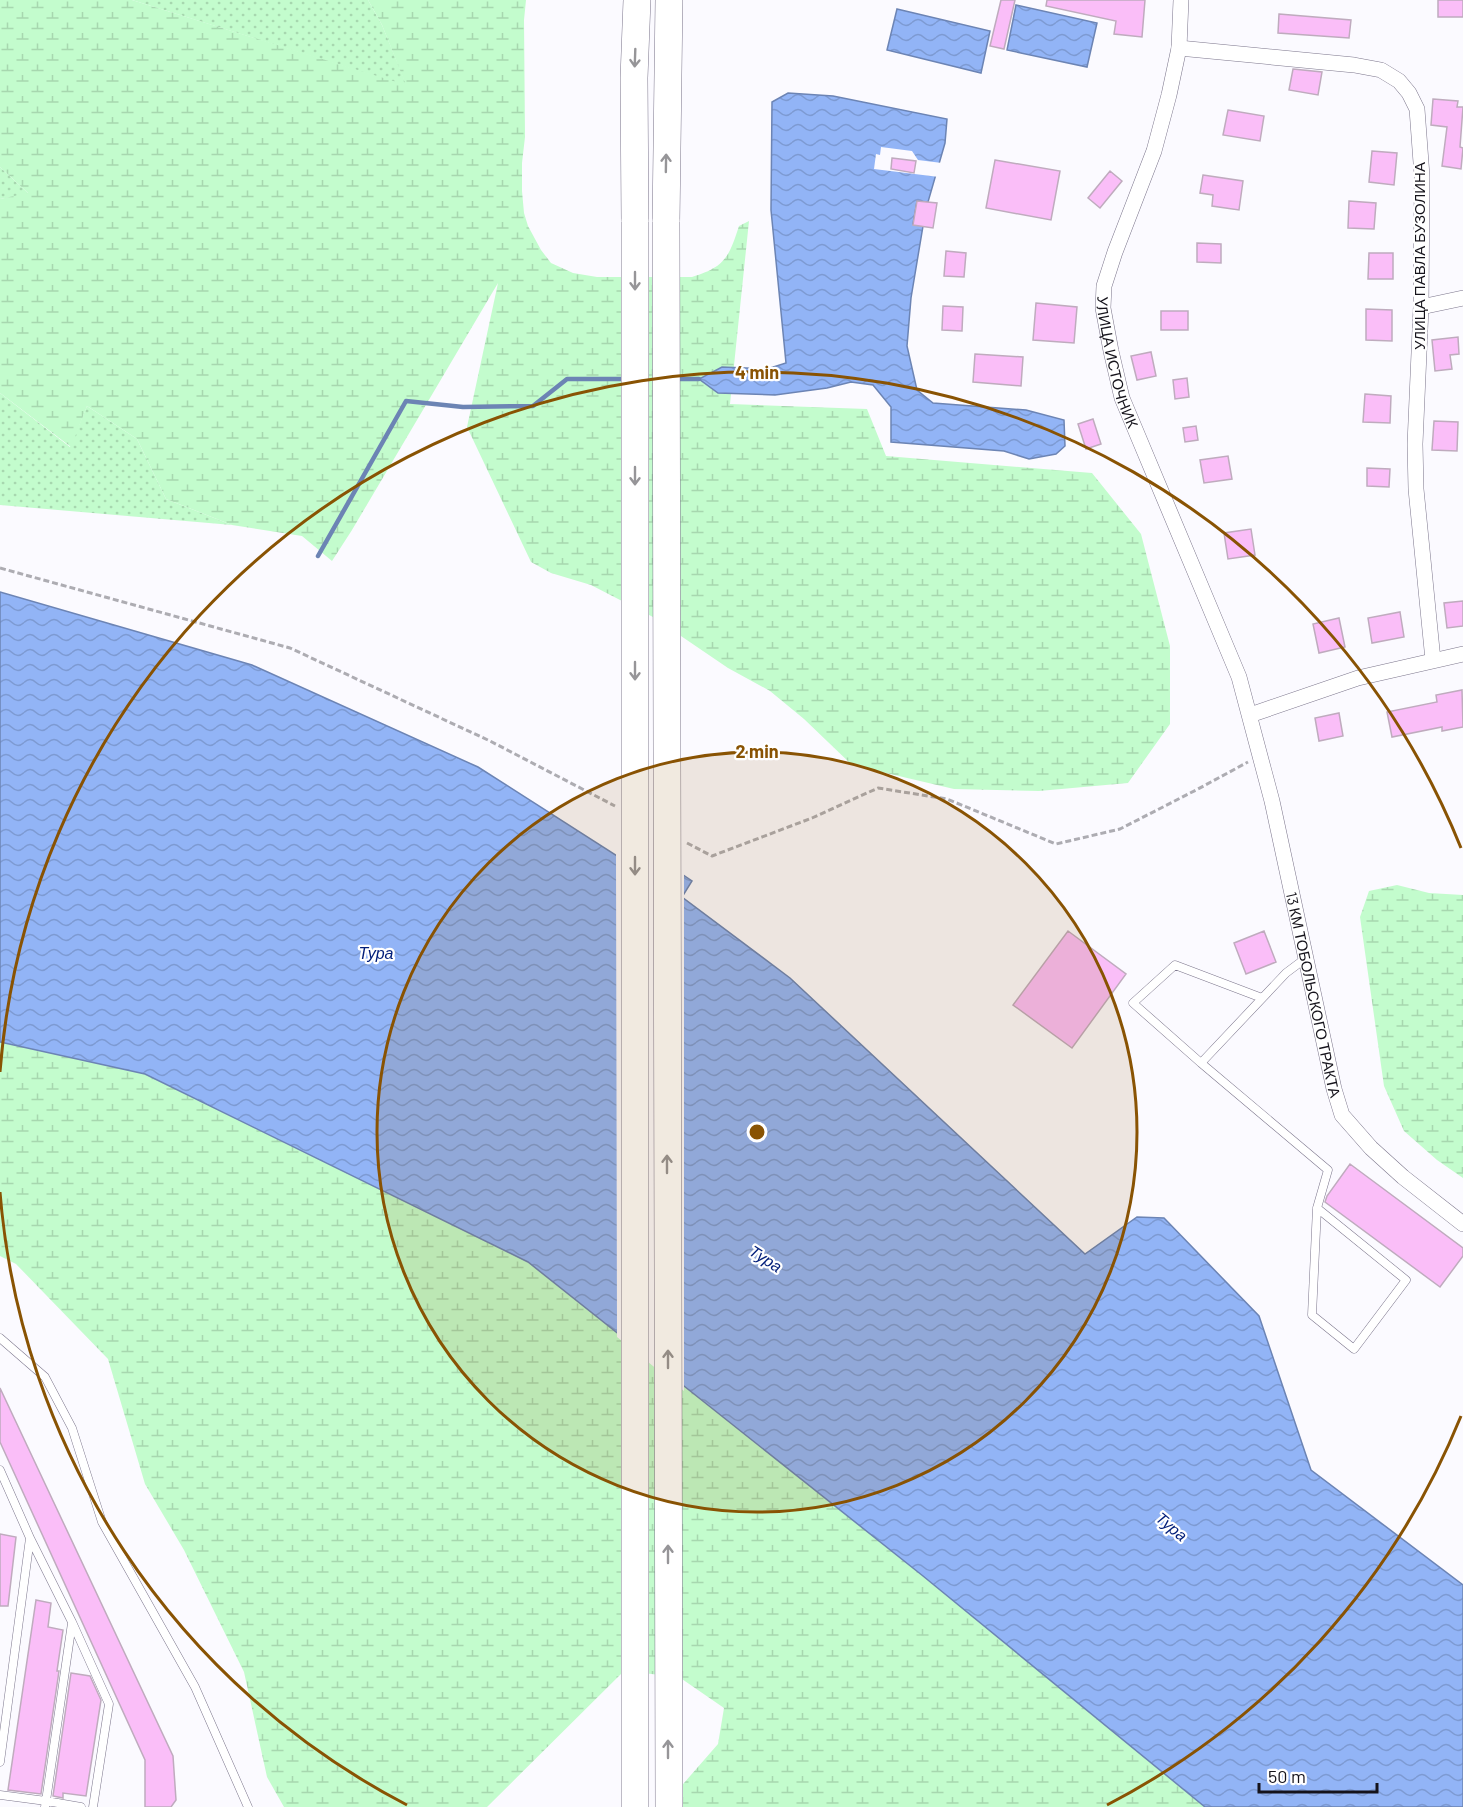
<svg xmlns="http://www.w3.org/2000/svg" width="1463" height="1807" font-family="Barlow,sans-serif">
  <defs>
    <pattern id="grass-dots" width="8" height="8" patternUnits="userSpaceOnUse" patternTransform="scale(1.5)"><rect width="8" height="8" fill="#c3fccd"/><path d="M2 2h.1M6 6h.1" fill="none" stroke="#a7d7af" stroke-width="1.8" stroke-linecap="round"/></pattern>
    <pattern id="wetland-marsh" width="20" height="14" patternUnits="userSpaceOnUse" patternTransform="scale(1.5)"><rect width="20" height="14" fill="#c3fccd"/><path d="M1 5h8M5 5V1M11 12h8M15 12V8" fill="none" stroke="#a7d7af"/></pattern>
    <pattern id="water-waves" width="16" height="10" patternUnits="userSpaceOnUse" patternTransform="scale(1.5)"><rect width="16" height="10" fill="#92b4f6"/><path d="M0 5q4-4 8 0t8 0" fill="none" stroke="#7d9ad2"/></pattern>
  </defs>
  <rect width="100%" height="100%" fill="#fbfaff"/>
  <!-- grass -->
  <path fill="url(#grass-dots)" d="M132,0H368L382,25L407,86Z
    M0,167L29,194L0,199Z
    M0,393L70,447L87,406L137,439L166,499L232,525L0,505Z"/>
  <!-- wetland -->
  <path fill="url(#wetland-marsh)" d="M0,0H132L406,85L382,25L368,0H526L524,20L525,137L522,163V191L524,213L528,226L541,250L551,263L573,273L597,277H692C725,267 729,257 739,226L749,221L730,404L867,409L886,456L1092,473L1141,534L1170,646V724L1128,783L1039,791L954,789L852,765L804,719L770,691L728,668L653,617L591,585L551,573L531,562L467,427L498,283L352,530L332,561L302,536L232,525L166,499L137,439L87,406L71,447L0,393V199L28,193L0,167Z
    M1397,885L1429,893L1463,895V1178L1437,1160L1404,1131L1384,1086L1360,917L1369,891Z
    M0,1042L145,1074L528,1262L923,1576L1205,1807H677V1791L718,1744L724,1708L679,1677L624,1671L487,1807H284L267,1777L244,1672L184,1550L145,1484L108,1359L16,1264L0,1256Z"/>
  <!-- water -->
  <path fill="url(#water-waves)" stroke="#6c84b4" stroke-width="1.5" d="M1016,5L1097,23L1087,67L1007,50Z
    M897,9L990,31L981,73L887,50Z
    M788,93L833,96L947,119L945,143L928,202L917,201L913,224L923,226L911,298L907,346L917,390L933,403L1026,410L1064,420L1065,446L1056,454L1029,459L1004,451L891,442V407L873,385L851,382L827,388L775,395L718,393L699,379L722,367L767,369L786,363L771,210L772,102Z
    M0,592L252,665L478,767L653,879L664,862L692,881L682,897L790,978L1085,1254L1137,1217L1164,1218L1259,1316L1311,1470L1463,1585V1807H1205L923,1576L528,1262L145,1074L0,1042Z"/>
  <!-- pier -->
  <path fill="#fbfaff" d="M881,147L912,151L918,160L942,163L939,177L874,169L876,154L880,155Z
    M616,852L653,875L662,861L666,860L684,872V1391L617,1337Z"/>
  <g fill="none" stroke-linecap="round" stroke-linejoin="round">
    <!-- stream -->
    <path stroke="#6c84b4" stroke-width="4.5" d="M675,379H699
      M318,556L406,401L463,407L533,406L567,379H628"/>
  </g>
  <!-- building -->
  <path fill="#fabef8" stroke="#bfabbe" stroke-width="1.5" d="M1001,0H1015L1004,49L990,46Z
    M1047,0H1145L1142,37L1114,34L1116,21L1046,6Z
    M1438,0H1463V17H1438Z
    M1279,14L1351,20L1349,38L1278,33Z
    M1293,69L1322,72L1318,95L1289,90Z
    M1433,99L1458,101L1457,107H1463L1460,147L1463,148L1461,169L1442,166L1447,127L1431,125Z
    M1228,110L1264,116L1260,141L1223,135Z
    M1372,151L1397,153L1394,185L1369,182Z
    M892,158L916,161L914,173L891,169Z
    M995,160L1060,171L1051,220L986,208Z
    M1110,171L1122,181L1100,208L1088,198Z
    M1203,175L1243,181L1239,210L1212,206L1213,195L1200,193Z
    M917,201L937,203L933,228L913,225Z
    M1349,201L1376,203L1374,229L1348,228Z
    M1197,243L1221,244V263L1197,262Z
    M946,251L966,253L964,277L944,276Z
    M1369,253H1393V279H1368Z
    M1036,303L1077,307L1074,343L1033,340Z
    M943,306L963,307L962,331L942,330Z
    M1366,309L1392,310V341L1366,340Z
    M1161,311H1188V330H1161Z
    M1458,337L1459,354L1450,355L1452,369L1435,371L1432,340Z
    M1151,352L1156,376L1137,380L1131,356Z
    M975,354L1023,357L1021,386L973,382Z
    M1187,378L1189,397L1175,399L1173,380Z
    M1365,394L1391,396L1390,423L1363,422Z
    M1093,419L1101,444L1086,449L1078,424Z
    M1434,421L1458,422L1457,451L1432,450Z
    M1196,426L1198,440L1185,442L1183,428Z
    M1228,456L1232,479L1204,483L1200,460Z
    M1367,468L1390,469L1389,487L1367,486Z
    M1251,529L1255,555L1228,559L1224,533Z
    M1463,601V626L1447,628L1444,603Z
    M1400,612L1404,637L1372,643L1368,618Z
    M1339,618L1345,647L1319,653L1313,624Z
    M1462,690L1463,727L1442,731V727L1392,737L1387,712L1437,702L1436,695Z
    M1339,713L1343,736L1319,741L1315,718Z
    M1068,931L1126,974L1072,1048L1013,1005Z
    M1264,931L1276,962L1246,974L1234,943Z
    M1350,1164L1463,1248V1256L1440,1287L1325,1202L1327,1196Z
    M0,1388L173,1756L176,1800L171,1807H145V1760L0,1442Z
    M0,1534L16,1537L8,1606H0Z
    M36,1600L51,1603L48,1627L63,1630L57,1671H59L41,1794L8,1790Z
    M71,1673L90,1676L101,1700L86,1796L63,1793V1798L53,1796Z"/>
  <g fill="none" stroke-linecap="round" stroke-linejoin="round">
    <!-- lane casing -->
    <g stroke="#7c768c" stroke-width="9">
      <path id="lane" d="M1306,958L1286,973L1201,1063L1328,1170L1317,1208L1312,1315L1354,1349L1406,1280L1317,1208
        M1201,1063L1133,1003L1175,965L1262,998
        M0,1338L45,1377L72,1428L102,1522L195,1687L248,1807
        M0,1470L30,1538
        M72,1623L46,1801L81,1807
        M0,1762L30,1538L72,1622L109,1704L93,1807
        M0,1795L46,1801L45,1807"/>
    </g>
    <!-- street casing -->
    <g stroke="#7c768c" stroke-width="16">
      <g id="street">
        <path id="s1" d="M1181,0L1179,48L1169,95L1154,151L1115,252L1104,286L1103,308L1111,351L1122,398L1239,677L1272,801L1334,1089L1342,1115L1371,1148L1403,1177L1463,1224"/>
        <path d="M1179,48L1354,65L1381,70L1399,81L1409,93L1417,109L1422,176L1421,307L1415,444L1416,489L1433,660"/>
        <path d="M1421,307L1463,298"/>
        <path d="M1250,715L1358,678L1463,654"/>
      </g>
    </g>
    <!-- highway casing -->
    <g stroke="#7c768c" stroke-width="28">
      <path id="highway" d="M635,222L634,78L637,0
        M666,222L669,0"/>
    </g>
    <!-- path -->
    <path stroke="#adacb2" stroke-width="3" stroke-dasharray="6 3" stroke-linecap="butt" d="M0,568L290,648L490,741L615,806
      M687,843L712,856L812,818L878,788L947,799L1056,844L1120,829L1198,789L1248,762"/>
    <!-- lane -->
    <use href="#lane" stroke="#fff" stroke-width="8"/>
    <!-- street -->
    <use href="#street" stroke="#fff" stroke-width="15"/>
    <!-- highway -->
    <use href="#highway" stroke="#fff" stroke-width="27"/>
    <!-- highway-bridge casing -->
    <g stroke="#7c768c" stroke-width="28" stroke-linecap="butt">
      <path id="highway-bridge" d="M635,222V1807
        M666,222L669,1807"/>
    </g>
    <!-- highway-bridge -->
    <use href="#highway-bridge" stroke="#fff" stroke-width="27"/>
  </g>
  <!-- one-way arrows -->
  <defs><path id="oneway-shaft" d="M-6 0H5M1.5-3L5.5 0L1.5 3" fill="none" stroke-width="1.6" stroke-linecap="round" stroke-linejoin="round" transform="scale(1.5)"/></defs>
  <g stroke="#969598">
    <use href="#oneway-shaft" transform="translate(635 58) rotate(92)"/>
    <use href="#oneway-shaft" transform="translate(666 163) rotate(-89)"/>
    <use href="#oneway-shaft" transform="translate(635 281) rotate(90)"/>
    <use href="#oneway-shaft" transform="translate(635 476) rotate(90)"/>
    <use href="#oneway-shaft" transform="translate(635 671) rotate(90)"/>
    <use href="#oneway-shaft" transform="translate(635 866) rotate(90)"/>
    <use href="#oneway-shaft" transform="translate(667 1164) rotate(-90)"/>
    <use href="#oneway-shaft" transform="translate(668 1359) rotate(-90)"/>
    <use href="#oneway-shaft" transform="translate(668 1554) rotate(-90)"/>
    <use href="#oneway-shaft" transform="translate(668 1749) rotate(-90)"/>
  </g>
  <!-- distance rings -->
  <circle cx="757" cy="1132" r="380" fill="#895303" fill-opacity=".12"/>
  <g fill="none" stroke="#895303" stroke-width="3">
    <circle cx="757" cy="1132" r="380"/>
    <path d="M1461 1416A759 759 0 0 1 1107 1805M407 1805A759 759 0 0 1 0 1192M0 1072A759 759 0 0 1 1461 848"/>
  </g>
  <g text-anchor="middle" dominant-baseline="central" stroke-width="4.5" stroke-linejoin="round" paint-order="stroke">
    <!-- street labels -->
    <g font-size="15" fill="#15131b" stroke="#fff">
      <text transform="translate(1419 256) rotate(-90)">УЛИЦА ПАВЛА БУЗОЛИНА</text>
      <text stroke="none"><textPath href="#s1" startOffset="376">УЛИЦА ИСТОЧНИК</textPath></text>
      <text stroke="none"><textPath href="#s1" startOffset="1041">13 КМ ТОБОЛЬСКОГО ТРАКТА</textPath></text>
    </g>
    <!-- water labels -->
    <g font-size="16" font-style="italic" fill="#001d79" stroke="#fff">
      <text x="376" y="952">Тура</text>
      <text transform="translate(766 1258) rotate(33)">Тура</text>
      <text transform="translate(1172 1526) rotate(40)">Тура</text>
    </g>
  </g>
  <circle cx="757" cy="1132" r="9" fill="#895303" stroke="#fff" stroke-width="3"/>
  <g font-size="18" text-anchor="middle" font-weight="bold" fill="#895303" stroke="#fff" stroke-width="4.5" stroke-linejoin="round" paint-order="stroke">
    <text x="757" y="379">4 min</text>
    <text x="757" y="758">2 min</text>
  </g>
  <!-- scale -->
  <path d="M1259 1783v9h118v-9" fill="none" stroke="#15131b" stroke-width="3"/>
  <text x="1268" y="1783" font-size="18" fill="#15131b" stroke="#ffffff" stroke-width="4.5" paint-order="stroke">50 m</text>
</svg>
